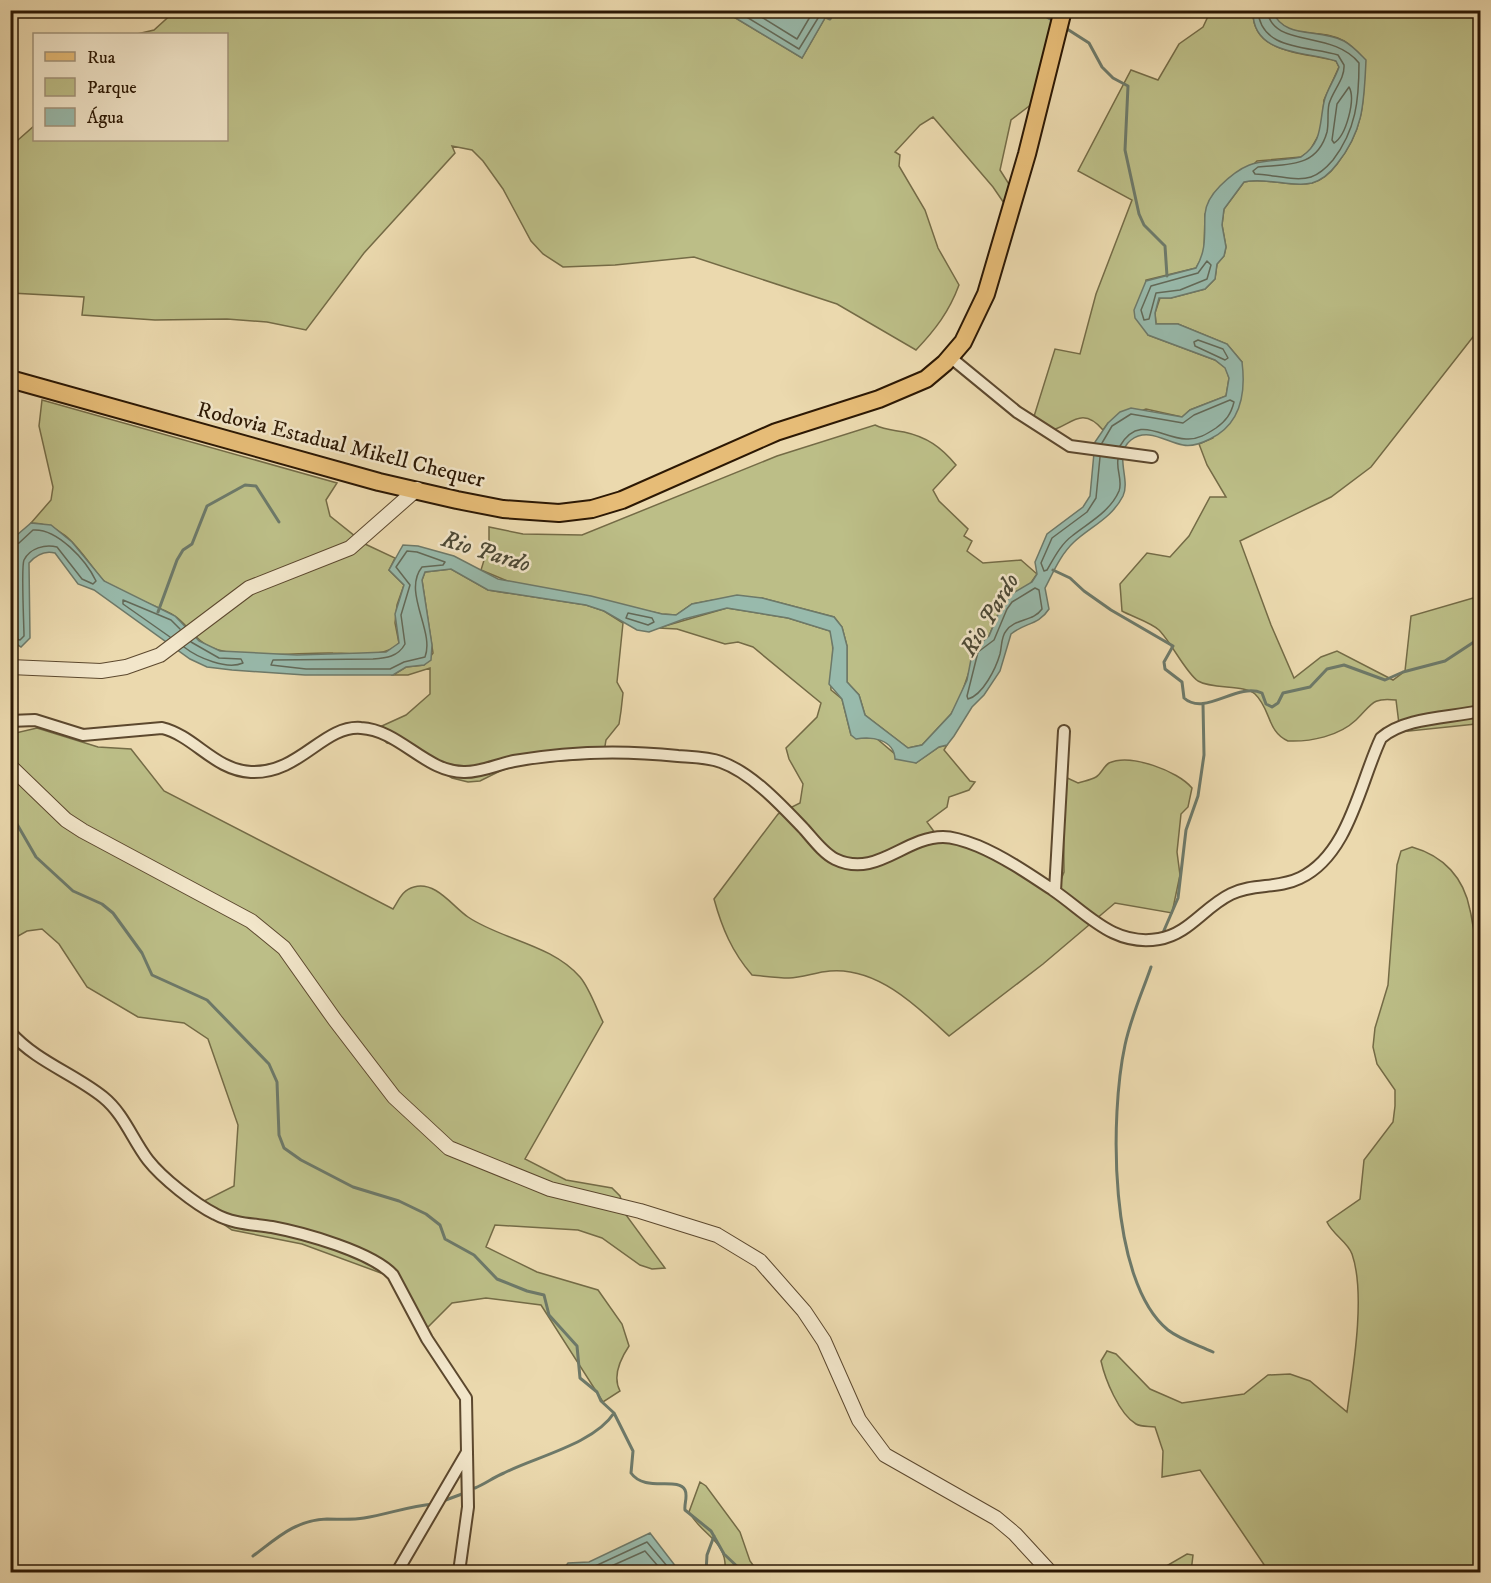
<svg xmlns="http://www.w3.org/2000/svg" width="1491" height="1583" font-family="'IM FELL DW Pica',serif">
  <rect width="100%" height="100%" fill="#ebd9ae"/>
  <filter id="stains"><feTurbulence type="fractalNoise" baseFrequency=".00333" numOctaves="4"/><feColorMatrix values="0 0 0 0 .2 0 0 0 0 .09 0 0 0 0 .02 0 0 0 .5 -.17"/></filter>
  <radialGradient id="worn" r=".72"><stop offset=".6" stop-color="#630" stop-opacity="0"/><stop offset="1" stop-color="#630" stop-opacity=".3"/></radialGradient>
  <!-- green -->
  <path fill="#bcbe87" stroke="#746b46" stroke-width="1.5" d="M1211,10L1253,11C1252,55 1306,52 1336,61L1339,67L1324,100L1322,129L1309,152L1301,157L1257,161L1205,214L1204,254L1196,268L1146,280L1148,335L1215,360L1226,368L1229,378L1226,396L1190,410L1182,417L1146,409L1108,423L1103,430C1079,402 1068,431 1046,431C1042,431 1035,427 1031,426L1055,349L1080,354L1096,294L1132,200L1078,171L1131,70L1158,80L1179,44L1203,27Z
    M175,11H724L802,58L829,11H1064L1041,97L1011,120L1000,170L1014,192L1006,206L993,187L933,117L920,125L895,152L900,155L899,166L925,210L938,248L959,285C949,312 935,330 916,350L837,304L694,257L615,265L563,267L543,254L531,241L503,189L483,161L472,150L452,146L455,153L364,253L306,330L267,322L227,319L155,320L82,315L84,297L11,293L10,147L34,126V140H226V34H137L154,30Z
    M1272,11H1480V328L1371,467L1331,497L1240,541L1271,625L1294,678L1321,657L1337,651L1393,680L1405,671L1411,616L1480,596V722L1476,724L1400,732L1396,700C1371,697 1372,705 1356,720C1339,736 1311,742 1288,741C1267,732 1271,709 1255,694C1244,684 1213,690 1198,681C1186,673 1171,642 1159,630C1150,622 1133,617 1122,611L1120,584L1147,553L1170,557L1189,536L1210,497H1226L1207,465L1199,444L1213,438L1242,362L1227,344L1178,324H1156L1155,313L1160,298H1171L1205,289L1215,279L1217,264L1224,256L1226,247L1222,225L1224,209L1244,182C1267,177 1293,188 1312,183C1323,180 1331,172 1337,164C1364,130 1364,102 1365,60C1359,54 1352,46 1344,41C1318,26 1286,43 1272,11Z
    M42,400L337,483L326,500L330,516L365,544L395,558L389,570L404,585L397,605L395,623L399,643C386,659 351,653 333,653C299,652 241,661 210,647C194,640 187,623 173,615C155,604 116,593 103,580C82,556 67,523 31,523L51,500L53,487L39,426Z
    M875,425C885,430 894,430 904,432C927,437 941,447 956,465L933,490L939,501L968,529L964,536L972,541L967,551L983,563L1021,560L1037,574L1028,587L1013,593L1002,605L989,636L979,643L959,701L951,714L922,745L908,748L865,715L859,695L847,682V646L842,627L834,617L762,598L714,600L692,604L676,615L662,614L510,582L481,570L489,544V527L523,534L582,535L777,456Z
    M451,569L488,590L586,605L604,611L623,623L617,682L623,693L621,711L619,724L606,740L603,758L529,763L502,770L480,781L468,782L452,778L401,746L387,743L373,730L406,715L430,694V668L408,675H393L406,667L424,665L433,653L422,580L425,572Z
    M727,608L788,618L830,631C836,645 830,673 831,690L842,699L851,735L861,738H876L895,754L916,763L939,747L947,745L944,750L970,781L975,782L969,790L949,797L947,807L927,822L935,833L934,840H956L1057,890L1064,872L1063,776L1078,783C1084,781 1091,780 1096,777C1101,774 1104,766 1109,763C1130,753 1178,771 1192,788L1188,807L1181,814L1177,852L1180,875L1172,913L1115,903L1043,964L949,1036C917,1006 877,967 830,971C816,972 802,978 789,978C776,978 764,976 752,975C732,952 722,928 714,899L778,814L800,803L803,784L789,759L786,748L817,717L821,703L753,647L738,642L725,644L677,629L658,628Z
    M37,728L98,747L131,749L164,791L393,909C399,900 402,890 414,887C436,881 452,906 468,917C502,940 551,944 580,977C590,989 596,1008 603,1022L525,1159L566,1180L612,1188L620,1196L626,1215L665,1268L652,1269L640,1265L602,1238L578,1230L495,1225L486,1247L537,1272L598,1290L622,1324L629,1346C621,1358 612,1376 620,1391L603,1402L541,1305L486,1298L452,1303L424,1331L389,1276L302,1244L232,1230L196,1205L234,1186L238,1125L208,1039L184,1023L138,1017L87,987L59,944L42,929L27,931L11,940V734Z
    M1412,847C1444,856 1464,878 1470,910C1473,921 1472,933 1480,941V1572H1269L1200,1470L1162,1477L1163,1451L1155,1427C1149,1426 1141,1427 1136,1424C1119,1414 1105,1379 1101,1361L1107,1351L1116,1354L1150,1389L1182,1403L1244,1394L1268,1375L1290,1374L1310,1381L1347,1412C1353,1370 1366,1294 1352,1254C1348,1242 1333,1235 1327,1222L1360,1199L1364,1160L1393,1122L1395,1106V1090L1377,1064L1373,1047L1375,1028L1388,985L1397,865L1401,851Z
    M700,1482L706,1486L740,1532L750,1561L758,1572H725C728,1540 703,1537 689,1512Z
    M1187,1554L1193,1555L1191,1572H1156Z"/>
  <!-- water -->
  <path fill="#98baac" stroke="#6d7969" stroke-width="1.5" d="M724,11V10L829,11L802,58Z
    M1253,11H1272C1286,41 1318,27 1344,41C1353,46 1359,53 1366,60C1364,102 1364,130 1337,164C1331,172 1322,180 1312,183C1293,188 1267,177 1244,182L1224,209L1222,225L1226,247L1224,256L1217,264L1215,279L1205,289L1171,298H1159L1155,313L1156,324H1178L1227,344L1242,362C1246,393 1241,424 1210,439C1202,443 1192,447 1183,445C1166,442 1148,427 1131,440C1113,454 1131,479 1123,496C1112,518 1090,527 1074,542C1060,555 1053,573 1045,588L1049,609C1039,625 1024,623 1011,634L1000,671L984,695L972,707L954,736L947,745L939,747L916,763L895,759C894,739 871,736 856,739L851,735L842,699L829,684L833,648L830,631L788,618L727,608L684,619L649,632L637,630L604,611L586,605L488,590L451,569L425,572L422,580L432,645L431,660L424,665L406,667L393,675H305L232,670L207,667L190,659L94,590L78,584L55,553C44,550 36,555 29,563L30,638L21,647L11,641L13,587L11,583V540L31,523L51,525L72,542L104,581L175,616L199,641L220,651L297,655L361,653L386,652L399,643L395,614L404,585L389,570L403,545L418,546L454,556L498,579L591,596L662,614L676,615L692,604L737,595L762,598L834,617L842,627L847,646V682L859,695L865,715L908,748L922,745L951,714L967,680L973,649L989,636L1002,605L1013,593L1032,582L1037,574L1035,562L1047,534L1083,507L1090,496L1095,442L1108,423L1120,412L1131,408L1182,417L1190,410L1226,396L1229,378L1225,368L1215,360L1148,335L1135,318L1134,310L1146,281L1196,268C1207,249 1204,235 1205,214C1206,202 1212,194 1220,186C1251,155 1263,164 1301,157C1323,142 1319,125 1324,102C1326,91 1335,79 1339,67L1336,61C1307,51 1252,56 1253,11Z
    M650,1533L680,1572H561L568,1563L589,1562Z"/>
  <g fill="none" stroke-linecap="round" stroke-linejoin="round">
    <!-- shore -->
    <path stroke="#626958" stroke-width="1.5" d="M735,10L799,49L823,10
      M750,10L797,39L814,10
      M1258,10C1260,51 1310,46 1338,55L1344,65C1345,79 1333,90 1329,104C1327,113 1329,123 1327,132C1317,168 1288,164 1258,167L1253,171L1255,174C1272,174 1295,182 1311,177C1320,174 1327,167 1333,160C1356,130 1359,100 1359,63C1332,29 1272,49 1267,10
      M1349,87C1356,99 1346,136 1334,143L1332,140L1337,104Z
      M1207,261L1211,265L1207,279L1180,290L1156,293L1149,319L1144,320L1141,310L1151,286L1198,273Z
      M1198,340L1223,349L1228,358L1225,360L1195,346L1194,342Z
      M1102,443L1112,426L1131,414L1183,423L1194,415L1230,400L1234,402C1231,414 1226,421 1216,428C1207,434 1197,440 1186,439C1161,438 1139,414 1120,446
      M1100,457L1096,498L1087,512L1052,538L1041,563L1044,571L1047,570C1054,558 1061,544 1072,536C1088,523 1110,512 1119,491C1123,481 1116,470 1118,459
      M10,545L19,543L33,530C57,528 86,560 96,581L93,584L82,579L57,547C45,544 30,548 24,560C21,566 24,625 24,636L20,640L10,637
      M407,551L417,552L445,562L443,565L422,567C402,592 435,631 425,657L404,662L390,669H306L271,665L273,660L373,659C386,658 398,657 405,644L401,615L410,585L396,567Z
      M10,553L17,556L16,626L10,629
      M1035,588L1039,590L1042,609C1033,622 1015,618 1006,631C1001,637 1002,646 1000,654C996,668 983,695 968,699L967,696L978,652L994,640L1007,609L1012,602Z
      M628,613L652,618L654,622L648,625L626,618Z
      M170,637L123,604V600L171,620L180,629
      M184,647C198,658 227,670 243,663L241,659L219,658L191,642
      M568,1572L572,1569L591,1568L647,1542L672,1572
      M598,1572L645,1551L663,1572"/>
    <!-- stream -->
    <path stroke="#6d7969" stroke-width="3" d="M1036,10L1055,22
      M823,16L830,19L835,10
      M1064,27L1089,43L1102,67L1113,78L1128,86L1125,150L1139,214L1144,225L1165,246L1167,276
      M1053,570L1070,578L1084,591L1111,610L1173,646L1164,662L1165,669L1182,682L1184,698C1205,717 1237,682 1262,693L1266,704L1272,707L1278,703L1283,693L1310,687L1327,669L1344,665L1385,680L1403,672L1445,661L1480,638
      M158,612L177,560L183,550L192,544L207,506L245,485L256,486L279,522
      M10,812L36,857L73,891L102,904L113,913L142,953L152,975L207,1000L269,1064L277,1082L279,1135L284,1148L301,1160L353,1187L399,1201L426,1214L440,1225L445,1239L474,1255L497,1279L527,1291L544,1295L549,1315L577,1346L580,1378L597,1392L601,1401L614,1413L633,1451L631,1473C645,1493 678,1476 685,1490C688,1496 684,1504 685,1510L711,1531L724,1554L743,1572
      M1162,935L1178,898L1186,830L1198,796L1204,755L1203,704
      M1151,967C1142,993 1131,1017 1125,1045C1110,1114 1108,1281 1168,1330C1181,1340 1198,1345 1213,1352
      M475,1488C485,1484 494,1477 504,1473C535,1457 594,1444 614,1413
      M443,1501L462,1494
      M253,1556C277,1538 295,1520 327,1519C340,1519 352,1520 364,1518C388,1514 410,1506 433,1504
      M706,1572L707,1555L714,1536"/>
    <!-- minor casing -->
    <g stroke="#5c482e" stroke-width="14">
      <path id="minor" d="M950,357L1017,412L1070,446L1152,457
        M10,721L35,720L83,735L162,728C195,736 214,770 251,772C300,774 323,725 361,728C400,730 426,773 465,772C483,772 498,764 514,761C570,751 623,750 678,756C692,757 708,757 721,762C752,773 782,806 804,829C813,839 823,853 835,859C876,879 904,837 943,837C954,837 968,842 978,846C1004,857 1029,874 1053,890C1087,913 1113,947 1159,939C1189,934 1204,907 1231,894C1253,883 1278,889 1300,878C1349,855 1360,782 1381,738C1405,717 1449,718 1480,711
        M1055,891L1064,731
        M10,1032C37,1062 73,1073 103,1097C124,1114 132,1139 148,1160C162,1178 195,1204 215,1214C233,1224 253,1224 272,1227C304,1233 372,1252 393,1275L427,1339L466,1398L468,1507L459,1572
        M397,1572L467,1452"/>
    </g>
    <!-- tertiary casing -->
    <g stroke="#5c482e" stroke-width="16">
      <path id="tertiary" d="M10,667L101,671L126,667L160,655L249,588L350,548L417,489
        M10,766L66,820L83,831L251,921L284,948L335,1020L394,1097L449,1148L550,1189L640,1211L717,1235L760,1261L804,1311L824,1341L859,1420L885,1455L996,1518L1015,1534L1050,1572"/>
    </g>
    <!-- primary casing -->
    <g stroke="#2c1804" stroke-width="20">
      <path id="primary" d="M10,379L379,482L457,500L503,509L559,513L592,509L622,500L776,432L879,399L926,379L945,363L963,342L986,294L1027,154L1063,10"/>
    </g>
    <!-- minor -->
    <use href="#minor" stroke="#f2e6ca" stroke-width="10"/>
    <!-- tertiary -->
    <use href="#tertiary" stroke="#f2e6ca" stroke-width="14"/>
    <!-- primary -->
    <use href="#primary" stroke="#e6bc77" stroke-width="16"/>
  </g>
  <g text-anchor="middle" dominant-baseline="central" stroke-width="5" stroke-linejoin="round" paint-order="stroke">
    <!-- street labels -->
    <g font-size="22" fill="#2c1804" stroke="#f2e6ca">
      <text transform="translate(341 445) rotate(14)">Rodovia Estadual Mikell Chequer</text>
    </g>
    <!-- water labels -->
    <g font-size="24" font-style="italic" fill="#4c4936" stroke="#f2e6ca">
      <text transform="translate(486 552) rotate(17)">Rio Pardo</text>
      <text transform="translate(990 615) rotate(-59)">Rio Pardo</text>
    </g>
  </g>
  <!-- margin -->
  <rect width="1491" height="1583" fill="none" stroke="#ebd9ae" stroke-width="36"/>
  <rect x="12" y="12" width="1467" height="1559" fill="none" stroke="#2c1804" stroke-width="3"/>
  <rect x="18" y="18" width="1455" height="1547" fill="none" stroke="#2c1804" stroke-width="1.5"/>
  <!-- legend -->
  <rect x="33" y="33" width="195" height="108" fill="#f2e6ca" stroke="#a3947b" stroke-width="1.5"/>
  <rect x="45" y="52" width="30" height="9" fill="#e6bc77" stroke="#a3947b" stroke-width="1.5"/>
  <text x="87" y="63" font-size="18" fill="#2c1804">Rua</text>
  <rect x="45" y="78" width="30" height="18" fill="#bcbe87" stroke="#a3947b" stroke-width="1.5"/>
  <text x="87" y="93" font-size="18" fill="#2c1804">Parque</text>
  <rect x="45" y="108" width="30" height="18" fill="#98baac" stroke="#a3947b" stroke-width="1.5"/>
  <text x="87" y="123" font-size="18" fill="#2c1804">Água</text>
  <rect width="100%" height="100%" filter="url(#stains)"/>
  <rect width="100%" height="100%" fill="url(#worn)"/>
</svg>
